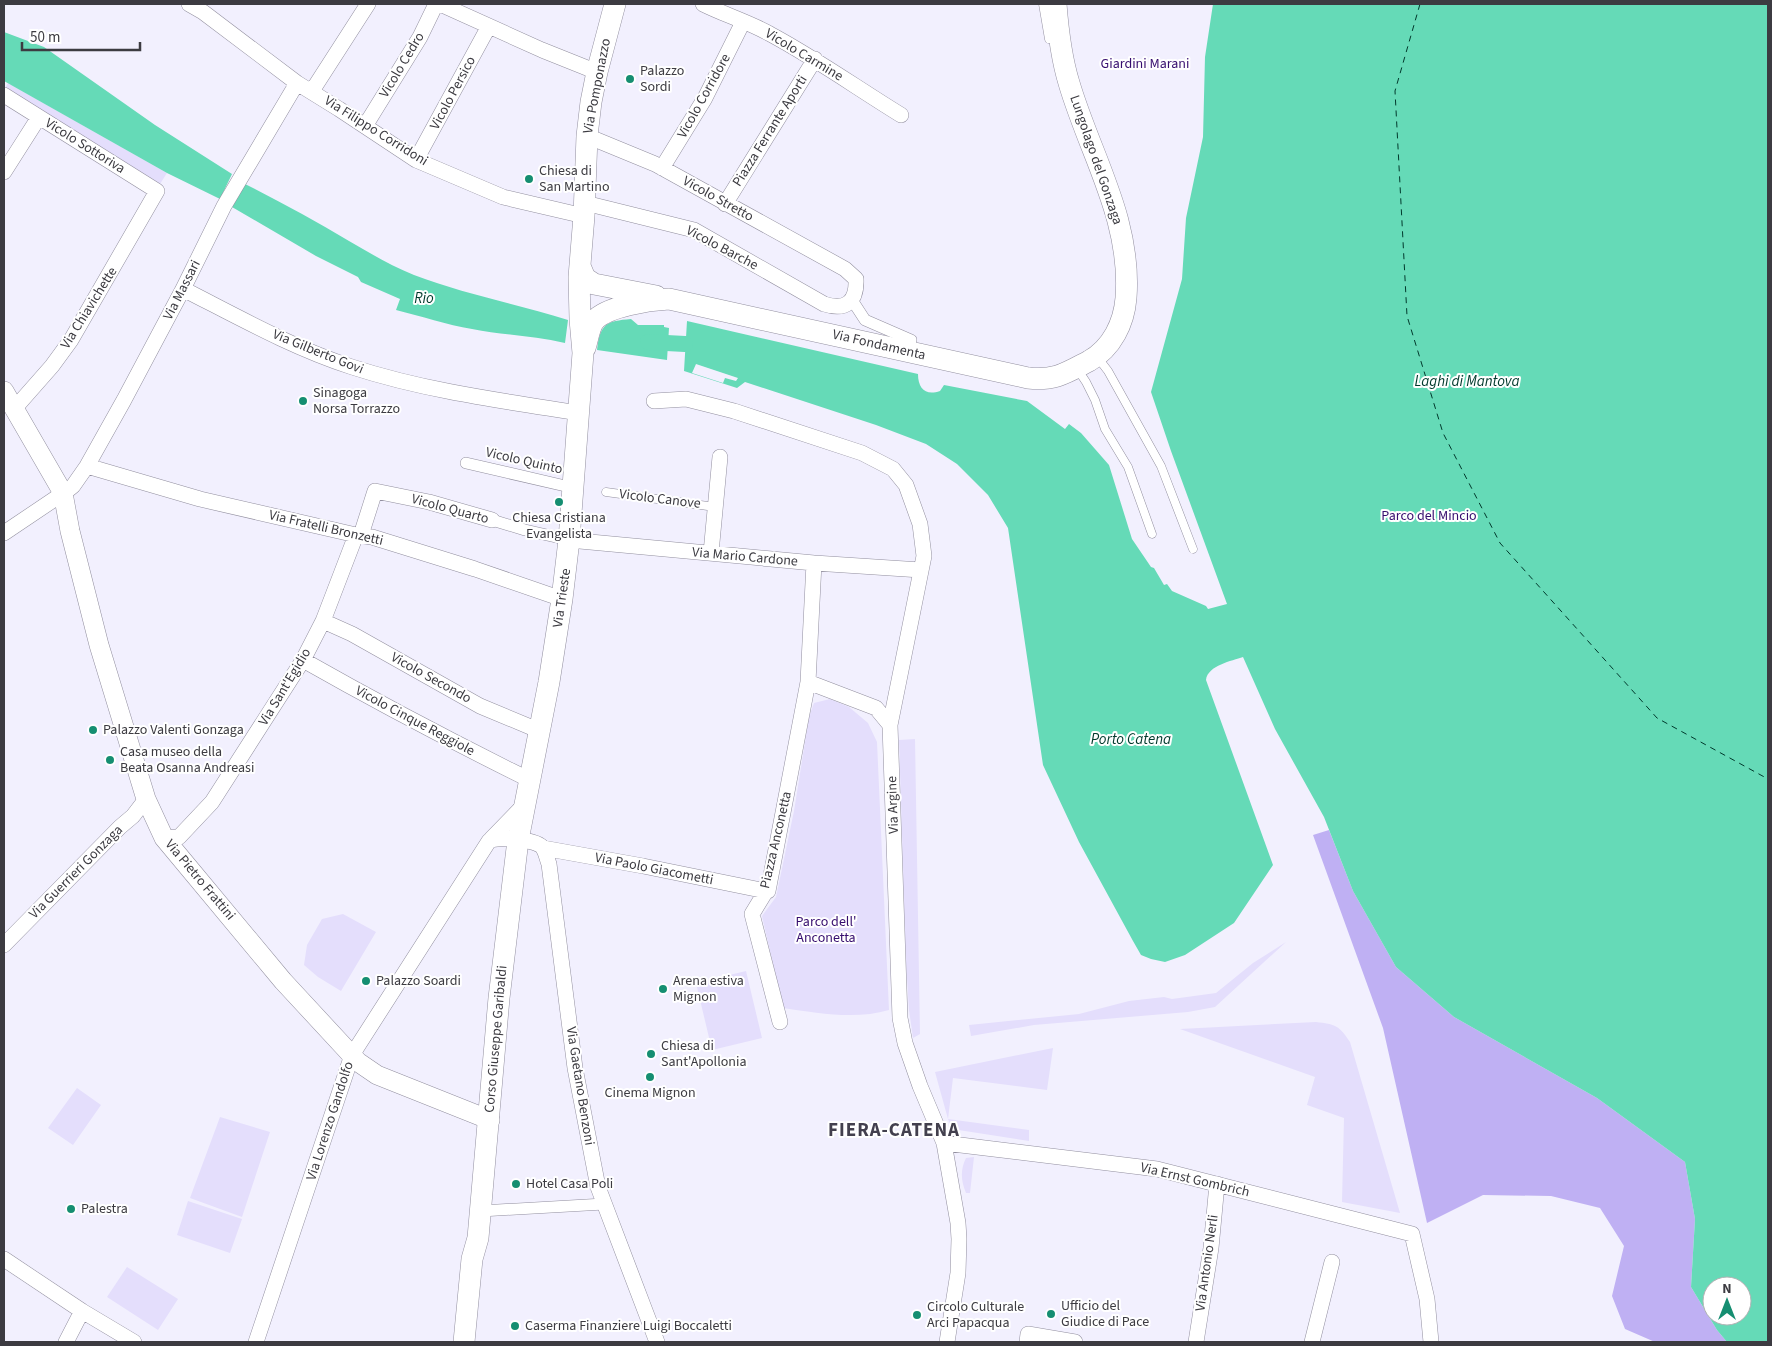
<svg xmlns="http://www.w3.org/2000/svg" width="1772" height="1346" font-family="'Source Sans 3',sans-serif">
  <rect width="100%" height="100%" fill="#f2f0fe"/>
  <!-- green -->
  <path fill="#e4defc" d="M8,83L167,173L160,184L4,90Z
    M830,699L849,707L868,723L877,742L889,1010C856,1020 817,1013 783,1008L762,916L776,897L794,811L809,717L814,703Z
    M915,739L920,1034L913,1038L909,1010L906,962L899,740Z
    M343,914L376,932L341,991L318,977L304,965L307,945L322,919Z
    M1286,942L1215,1007L1188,1012L1034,1025L971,1036L969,1025L1079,1014L1129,1001L1164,997L1172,999L1216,993L1253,963Z
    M746,971L762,1038L712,1050L696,983Z
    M1316,1022C1335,1024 1340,1026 1350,1042L1400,1213L1342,1202L1344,1118L1307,1105L1315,1077L1180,1029Z
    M1053,1048L1047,1090L953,1078L948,1119L1029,1130V1141L952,1129L948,1119L935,1072Z
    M77,1088L101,1105L73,1145L48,1128Z
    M220,1117L270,1132L242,1217L190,1198Z
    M974,1157L970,1193H966C961,1181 960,1170 966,1158Z
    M188,1201L242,1219L230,1253L177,1235Z
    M127,1267L178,1299L158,1330L107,1297Z"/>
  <!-- forest -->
  <path fill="#bfb0f3" d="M1329,830L1353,891L1396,967L1454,1017L1597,1098L1685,1162L1695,1219L1691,1287L1717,1330L1727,1342H1655L1625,1329L1612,1296L1624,1246L1600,1208L1551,1196L1483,1195L1427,1223L1383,1028L1313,835Z"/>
  <!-- water -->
  <path fill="#65dab7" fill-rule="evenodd" d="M1213,4H1768V1342H1727L1717,1330L1691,1287L1695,1219L1685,1162L1597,1098L1454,1017L1396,967L1353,891L1324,817L1275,729L1243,657C1232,661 1208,665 1206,680L1273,865L1234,923L1185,955L1165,962L1151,959L1141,955L1133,941L1079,842L1043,765L1008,528L988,495L957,464L926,444L876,425L745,382L737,388L684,371L687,321L918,374C918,389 926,396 940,391L944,385L1027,401L1065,429L1069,424L1081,433L1109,465L1132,539L1151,567L1154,568L1164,585L1167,584L1172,591L1206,606L1208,609L1227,604L1171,451L1151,392L1182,279L1186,218L1203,137L1205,57ZM1712,1286H1742V1316H1712Z
    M4,32L44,47L155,125L232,174L220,199L167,173L4,81Z
    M245,184C281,202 315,221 349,241C370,253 391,266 414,275C464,294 517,304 568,320L565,343C534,336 503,335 472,329C447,325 421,316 396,310L400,299L361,282L358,277L316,256L232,207Z
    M631,319L638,325H664V327L669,328L667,360L597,350C600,324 606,321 631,319Z"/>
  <!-- pier -->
  <path fill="#f2f0fe" d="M696,364L738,378L736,381L725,378L723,383L692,373Z"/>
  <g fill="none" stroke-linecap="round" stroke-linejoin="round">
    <!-- canal -->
    <path stroke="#65dab7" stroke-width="16" d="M648,342L685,344"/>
    <!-- ferry -->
    <path stroke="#01392c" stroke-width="1" stroke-dasharray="6 5" stroke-linecap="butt" d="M1420,4L1395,91L1407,316L1443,433L1500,543L1657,718L1768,779"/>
    <!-- service casing -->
    <g stroke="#928f9f" stroke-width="9">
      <path id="service" d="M1043,4L1049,39
        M1098,358L1108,371L1161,466L1193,549
        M1078,370L1086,382L1095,400L1105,429L1128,467L1152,534
        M606,492L715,507"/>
    </g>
    <!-- pedestrian casing -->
    <g stroke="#928f9f" stroke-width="12">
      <path id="pedestrian" d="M852,300L865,320L911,340L908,355
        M466,463L574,488
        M492,520L525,530L569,540
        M481,1211L604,1204"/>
    </g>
    <!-- minor casing -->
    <g stroke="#928f9f" stroke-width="16">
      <path id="minor" d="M189,4L203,12L297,83L339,109L416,160L503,197L584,216
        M440,4L542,50L597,72
        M703,4C725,15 749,22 770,34C815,58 857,88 901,115
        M312,91L368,4
        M4,95L157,191L71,340L52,366L15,408
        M365,126L420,37L436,4
        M416,160L489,26
        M662,168L705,98L743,22
        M4,172L39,117
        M585,203L694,230L824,304C846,311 857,302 856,279L845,269L655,164L587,136
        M725,204L815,59
        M183,289C238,317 293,348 352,367C426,391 503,401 579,413
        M654,401L686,399L734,411L862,453L893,469L906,485L920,524L924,556L890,725L900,1018L905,1043L920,1086L944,1143L958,1223L959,1239L958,1273L947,1342
        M87,466L200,499L356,535L372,537L475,569L562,599
        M4,533L68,490L73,486L87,466L124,400L183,289L224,206L297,83
        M361,535L375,491L429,502L492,520
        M569,540L814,563L921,570
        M711,553L720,457
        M323,621L352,634L480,706L540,731
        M303,660C377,702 453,742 530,780
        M808,682L876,708L890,725
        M164,838L179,837L212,802L303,660L323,621L356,535
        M491,839L525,804
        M543,848L643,866L766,891
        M4,945L120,827L133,816L146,799
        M780,1022L752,914L766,891H768L808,682L814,563
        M944,1143L1157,1169L1412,1234L1427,1299L1431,1342
        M4,1259L82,1311L134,1342
        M66,1342L82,1311
        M256,1342L352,1055L489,841C498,836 537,839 543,848C546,853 547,859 549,864L575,1068L598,1187L657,1342
        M1027,1342L1028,1334L1075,1342
        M1196,1342L1211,1248L1217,1184
        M1312,1342L1332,1262"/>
    </g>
    <!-- tertiary casing -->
    <g stroke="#928f9f" stroke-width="20">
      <path id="tertiary" d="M4,391L63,493L70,531L99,645L146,799L164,838L283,981L358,1062L377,1075L490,1120"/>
    </g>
    <!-- secondary casing -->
    <g stroke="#928f9f" stroke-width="22">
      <path id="secondary" d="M580,266L585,278L594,284L656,296
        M585,348C588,339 589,328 594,321C607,306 650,300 669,299L1028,378C1055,381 1066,373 1089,361C1112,348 1124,323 1126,298C1132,219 1090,155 1069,83C1061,57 1058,30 1056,4
        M464,1342L472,1259L478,1238L499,998L518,840L549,682L562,599L569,540L583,353L580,319L579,277L584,216L587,136L591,102L597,72L615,4"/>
    </g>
    <!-- service -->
    <use href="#service" stroke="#fff" stroke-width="8"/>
    <!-- pedestrian -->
    <use href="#pedestrian" stroke="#fff" stroke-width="11"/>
    <!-- minor -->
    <use href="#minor" stroke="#fff" stroke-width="15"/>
    <!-- tertiary -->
    <use href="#tertiary" stroke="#fff" stroke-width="19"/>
    <!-- secondary -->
    <use href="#secondary" stroke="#fff" stroke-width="21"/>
  </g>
  <!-- markers -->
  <g fill="#158e71" stroke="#fff" stroke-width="2">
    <circle cx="630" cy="79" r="5"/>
    <circle cx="529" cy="179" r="5"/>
    <circle cx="303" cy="401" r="5"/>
    <circle cx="559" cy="502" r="5"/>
    <circle cx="93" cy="730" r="5"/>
    <circle cx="110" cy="760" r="5"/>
    <circle cx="366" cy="981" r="5"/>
    <circle cx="663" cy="989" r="5"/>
    <circle cx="651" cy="1054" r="5"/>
    <circle cx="650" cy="1077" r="5"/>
    <circle cx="516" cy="1184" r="5"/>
    <circle cx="71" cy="1209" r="5"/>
    <circle cx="1051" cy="1314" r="5"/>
    <circle cx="917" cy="1315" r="5"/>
    <circle cx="515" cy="1326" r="5"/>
  </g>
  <g text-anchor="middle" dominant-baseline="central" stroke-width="4" stroke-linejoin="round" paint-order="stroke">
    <!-- street labels -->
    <g font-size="14" fill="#3c3b41" stroke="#fff">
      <text transform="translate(804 55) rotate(31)">Vicolo Carmine</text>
      <text transform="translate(402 65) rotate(-59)">Vicolo Cedro</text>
      <text transform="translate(597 86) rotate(-79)">Via Pomponazzo</text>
      <text transform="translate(453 93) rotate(-62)">Vicolo Persico</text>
      <text transform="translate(704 96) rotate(-61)">Vicolo Corridore</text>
      <text transform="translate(376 131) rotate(32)">Via Filippo Corridoni</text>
      <text transform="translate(770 131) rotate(-58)">Piazza Ferrante Aporti</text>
      <text transform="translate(85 146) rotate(32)">Vicolo Sottoriva</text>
      <text transform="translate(1096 160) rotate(71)">Lungolago del Gonzaga</text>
      <text transform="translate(718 199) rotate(29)">Vicolo Stretto</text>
      <text transform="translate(722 248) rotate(28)">Vicolo Barche</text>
      <text transform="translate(182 290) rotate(-63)">Via Massari</text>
      <text transform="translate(89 308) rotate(-58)">Via Chiavichette</text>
      <text transform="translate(879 345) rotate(13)">Via Fondamenta</text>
      <text transform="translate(318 352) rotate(22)">Via Gilberto Govi</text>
      <text transform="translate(524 461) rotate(13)">Vicolo Quinto</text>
      <text transform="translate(660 499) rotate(7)">Vicolo Canove</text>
      <text transform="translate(450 509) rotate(15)">Vicolo Quarto</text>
      <text transform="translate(326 528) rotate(13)">Via Fratelli Bronzetti</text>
      <text transform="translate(745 557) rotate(5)">Via Mario Cardone</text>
      <text transform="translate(562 598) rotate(-82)">Via Trieste</text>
      <text transform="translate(431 678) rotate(29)">Vicolo Secondo</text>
      <text transform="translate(285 687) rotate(-59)">Via Sant'Egidio</text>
      <text transform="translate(415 721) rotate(28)">Vicolo Cinque Reggiole</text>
      <text transform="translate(893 805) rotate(-92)">Via Argine</text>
      <text transform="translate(776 840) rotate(-77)">Piazza Anconetta</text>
      <text transform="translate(654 869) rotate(11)">Via Paolo Giacometti</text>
      <text transform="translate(76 872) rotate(-45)">Via Guerrieri Gonzaga</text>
      <text transform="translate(200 880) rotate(50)">Via Pietro Frattini</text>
      <text transform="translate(496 1039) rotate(-85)">Corso Giuseppe Garibaldi</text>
      <text transform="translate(580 1086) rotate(81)">Via Gaetano Benzoni</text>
      <text transform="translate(330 1121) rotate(-72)">Via Lorenzo Gandolfo</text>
      <text transform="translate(1195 1180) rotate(13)">Via Ernst Gombrich</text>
      <text transform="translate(1207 1263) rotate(-82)">Via Antonio Nerli</text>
    </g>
    <!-- park labels -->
    <g font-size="14" fill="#360d6e" stroke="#fff">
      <text x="1145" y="64">Giardini Marani</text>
      <text x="1429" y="516">Parco del Mincio</text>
      <text x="826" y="922">Parco dell'<tspan x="826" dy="16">Anconetta</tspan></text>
    </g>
    <!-- poi labels -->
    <g font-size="14" fill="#3c3b41" stroke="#fff" text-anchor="start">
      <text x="640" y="71">Palazzo<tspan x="640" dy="16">Sordi</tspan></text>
      <text x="539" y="171">Chiesa di<tspan x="539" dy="16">San Martino</tspan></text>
      <text x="313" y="393">Sinagoga<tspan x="313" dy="16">Norsa Torrazzo</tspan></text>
      <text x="559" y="518" text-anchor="middle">Chiesa Cristiana<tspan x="559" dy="16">Evangelista</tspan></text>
      <text x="103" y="730">Palazzo Valenti Gonzaga</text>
      <text x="120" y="752">Casa museo della<tspan x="120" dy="16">Beata Osanna Andreasi</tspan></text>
      <text x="376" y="981">Palazzo Soardi</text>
      <text x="673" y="981">Arena estiva<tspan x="673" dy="16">Mignon</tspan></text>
      <text x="661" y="1046">Chiesa di<tspan x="661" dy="16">Sant'Apollonia</tspan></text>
      <text x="650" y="1093" text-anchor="middle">Cinema Mignon</text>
      <text x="526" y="1184">Hotel Casa Poli</text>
      <text x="81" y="1209">Palestra</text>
      <text x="1061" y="1306">Ufficio del<tspan x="1061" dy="16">Giudice di Pace</tspan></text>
      <text x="927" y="1307">Circolo Culturale<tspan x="927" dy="16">Arci Papacqua</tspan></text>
      <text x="525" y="1326">Caserma Finanziere Luigi Boccaletti</text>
    </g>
    <!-- water labels -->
    <g font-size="15" font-style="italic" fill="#01392c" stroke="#fff">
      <text x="424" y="298">Rio</text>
      <text x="1467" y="381">Laghi di Mantova</text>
      <text x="1131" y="739">Porto Catena</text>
    </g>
    <!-- district labels -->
    <g font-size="19" font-weight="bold" letter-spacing="1" fill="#43404e" stroke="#fff">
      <text x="894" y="1130">FIERA-CATENA</text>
    </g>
  </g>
  <!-- border -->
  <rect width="1772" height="1346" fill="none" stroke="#3c3b41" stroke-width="10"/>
  <!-- north arrow -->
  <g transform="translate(1727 1301)"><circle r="24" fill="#ffffff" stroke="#b1b1b3"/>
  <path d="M0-4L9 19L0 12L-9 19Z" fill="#158e71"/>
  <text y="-8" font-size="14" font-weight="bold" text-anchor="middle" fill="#3c3b41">N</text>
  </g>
  <!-- scale -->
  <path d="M22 42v8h118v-8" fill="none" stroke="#3c3b41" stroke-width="2.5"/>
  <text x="30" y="42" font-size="15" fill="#3c3b41" stroke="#ffffff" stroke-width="4" paint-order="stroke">50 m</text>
</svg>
